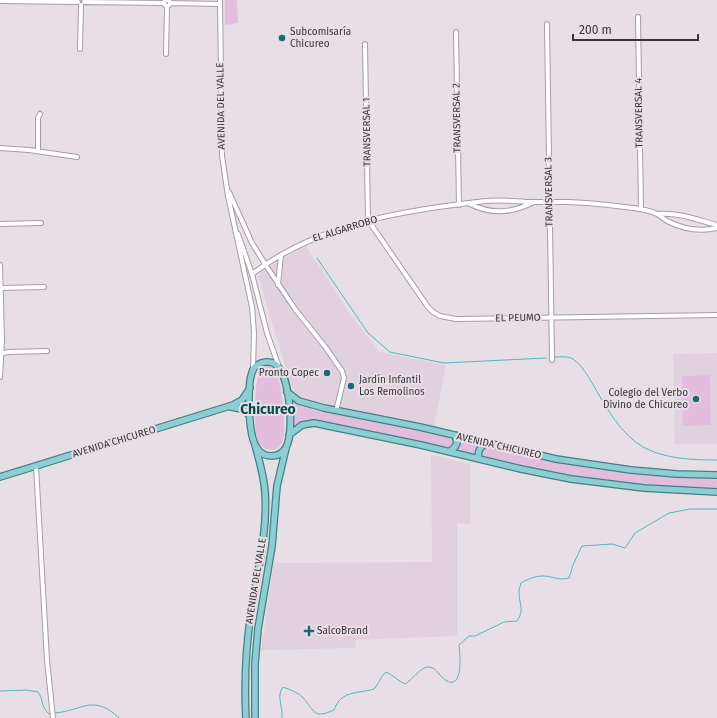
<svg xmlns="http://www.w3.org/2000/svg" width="717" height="718" font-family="'Fira Sans',sans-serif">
  <rect width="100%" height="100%" fill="#e8dee6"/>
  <!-- built -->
  <path fill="#e1d1df" d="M306,246L349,313L380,352L446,365L434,426L331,406L303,399L294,393L278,343L258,276L262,271Z
    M717,353V444H675L673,354Z
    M431,455L470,464V524L457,523V636L355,640L356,648L261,650L274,563L432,562Z"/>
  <!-- grass -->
  <path fill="#e3bdde" d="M225,0H237L238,23L225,25Z
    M268,366C271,367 274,368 276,371C282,381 287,433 282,443C280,447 277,449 272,450C267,450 263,448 259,443C252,431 254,380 261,369Z
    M710,375L711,425L683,426L682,376Z
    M291,399L313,410L424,431L454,439L455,442L451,448L317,420L306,421L293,427Z
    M459,440L479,445L477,447V455L456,450L460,444Z
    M486,446C541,461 599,471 656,476C676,477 697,477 717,477V488C693,487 668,487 644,485C590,480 535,469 482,456L480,453L481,449Z"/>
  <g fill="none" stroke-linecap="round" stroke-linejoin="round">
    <!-- stream -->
    <path stroke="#56b6bf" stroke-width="1" d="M317,258L368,333L390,352L444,363L546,358
      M555,357C561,357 568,356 573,359C583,366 589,378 595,388C607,409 621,434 643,447C665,459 692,460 717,460
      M0,691L27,690L38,692C44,700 40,706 49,714L51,713
      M55,713C82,711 93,693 119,718
      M282,718C283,706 276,696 283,687C291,690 300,693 305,700C316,714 315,718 334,710C341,690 357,694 374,689C379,684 380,677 386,672C393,675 398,681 405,684C412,680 419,669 427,667C435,666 438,674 444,679C464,694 460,653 459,645L469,636H475L504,622L517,621C525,610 519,604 519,592C519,589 520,586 521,583C528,579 535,576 543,576C553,576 558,581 569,578L573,565L582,546L612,544L625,548L635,533L669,513L690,509H717"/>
    <!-- minor casing -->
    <g stroke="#a69da4" stroke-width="6">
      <path id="minor" d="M164 3a3 3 0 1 1 6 0a3 3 0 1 1-6 0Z
        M220,0L222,156L228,196L252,307L254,333L253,369
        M0,1L78,2
        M84,2L163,3
        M170,3L220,4
        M638,17L641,209
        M547,24L552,360
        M456,32L459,205
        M365,44L368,220L428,307L433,312L440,316L456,319L717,315
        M80,49L81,5
        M166,54L167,7
        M0,148L29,150L77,157
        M38,151V118L40,114
        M229,192L252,243L265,264L295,309L326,348L342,371L344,378L336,411
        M470,204C492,215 512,213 534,202
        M658,214C678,212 698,220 717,225
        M0,224L41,223
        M238,234L252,274L267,333L279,367
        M0,265L2,340L0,377
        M252,274C320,223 404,210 486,201C502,199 518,202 534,202C565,201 595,203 625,207C635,208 648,209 657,214C661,216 664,219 667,221C683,229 700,232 717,228
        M278,285L281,255
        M1,288L44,287
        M0,354L8,352L47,351
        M36,466L47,660L53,718"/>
    </g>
    <!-- major casing -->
    <g stroke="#3f8188" stroke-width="8">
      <path id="major" d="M268,362C272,362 275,363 278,367C290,379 295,435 285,449C282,453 277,456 272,456C266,456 260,453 257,448C248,436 246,381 254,368C258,363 262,362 268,362Z
        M287,392L299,401L324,408L420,427L556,459L631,470L677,474L717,475
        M231,407L242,409L249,415
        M289,435L302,425L314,423L421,445L521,469L571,479L644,488L717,492
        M450,451L455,447L457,443L455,435
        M479,459C477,451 480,446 487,443
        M0,477L233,405L242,400L250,388
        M246,718C244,683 246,647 251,612C257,572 268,532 265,492C264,476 259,460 255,445
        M255,718V664L258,629L272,546L277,486L286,448"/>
    </g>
    <!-- minor -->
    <use href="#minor" stroke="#fff" stroke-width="4"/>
    <!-- major -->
    <use href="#major" stroke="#8ecdd2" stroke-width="5.5"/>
  </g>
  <!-- markers -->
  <g fill="#1b686e" stroke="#e8dee6" stroke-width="1.5">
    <circle cx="282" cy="38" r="4"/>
    <circle cx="327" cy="373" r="4"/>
    <circle cx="351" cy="386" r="4"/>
    <circle cx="696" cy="399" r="4"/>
    <path d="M307 625h4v4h4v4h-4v4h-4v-4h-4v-4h4z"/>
  </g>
  <g text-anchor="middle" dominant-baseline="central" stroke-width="4" stroke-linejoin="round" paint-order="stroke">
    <!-- poi labels -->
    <g font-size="10" fill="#373336" stroke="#e8dee6" text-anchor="start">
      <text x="290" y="32">Subcomisaría<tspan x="290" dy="12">Chicureo</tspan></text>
      <text x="319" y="373" text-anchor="end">Pronto Copec</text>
      <text x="359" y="380">Jardín Infantil<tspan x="359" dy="12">Los Remolinos</tspan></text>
      <text x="688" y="393" text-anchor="end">Colegio del Verbo<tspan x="688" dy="12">Divino de Chicureo</tspan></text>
      <text x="317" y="631">SalcoBrand</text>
    </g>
    <!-- street labels -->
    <g font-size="10" fill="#373336" stroke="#e8dee6">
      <text transform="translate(221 106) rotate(-91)">AVENIDA DEL VALLE</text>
      <text transform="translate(639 113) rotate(-91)">TRANSVERSAL 4</text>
      <text transform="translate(457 118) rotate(-91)">TRANSVERSAL 2</text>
      <text transform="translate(367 132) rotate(-91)">TRANSVERSAL 1</text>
      <text transform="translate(549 192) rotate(-91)">TRANSVERSAL 3</text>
      <text transform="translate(345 229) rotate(-17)">EL ALGARROBO</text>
      <text transform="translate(518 318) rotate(-1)">EL PEUMO</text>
      <text transform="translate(114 442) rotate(-17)">AVENIDA CHICUREO</text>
      <text transform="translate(499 446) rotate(13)">AVENIDA CHICUREO</text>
      <text transform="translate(256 581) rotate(-81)">AVENIDA DEL VALLE</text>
    </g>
    <!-- district labels -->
    <g font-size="14" font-weight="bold" fill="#0b4b50" stroke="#e8dee6">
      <text x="268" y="409">Chicureo</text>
    </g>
  </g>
  <!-- scale -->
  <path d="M573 34v6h125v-6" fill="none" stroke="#373336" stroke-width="2"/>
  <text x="579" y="34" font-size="12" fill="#373336" stroke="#e8dee6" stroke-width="3" paint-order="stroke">200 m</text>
</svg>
